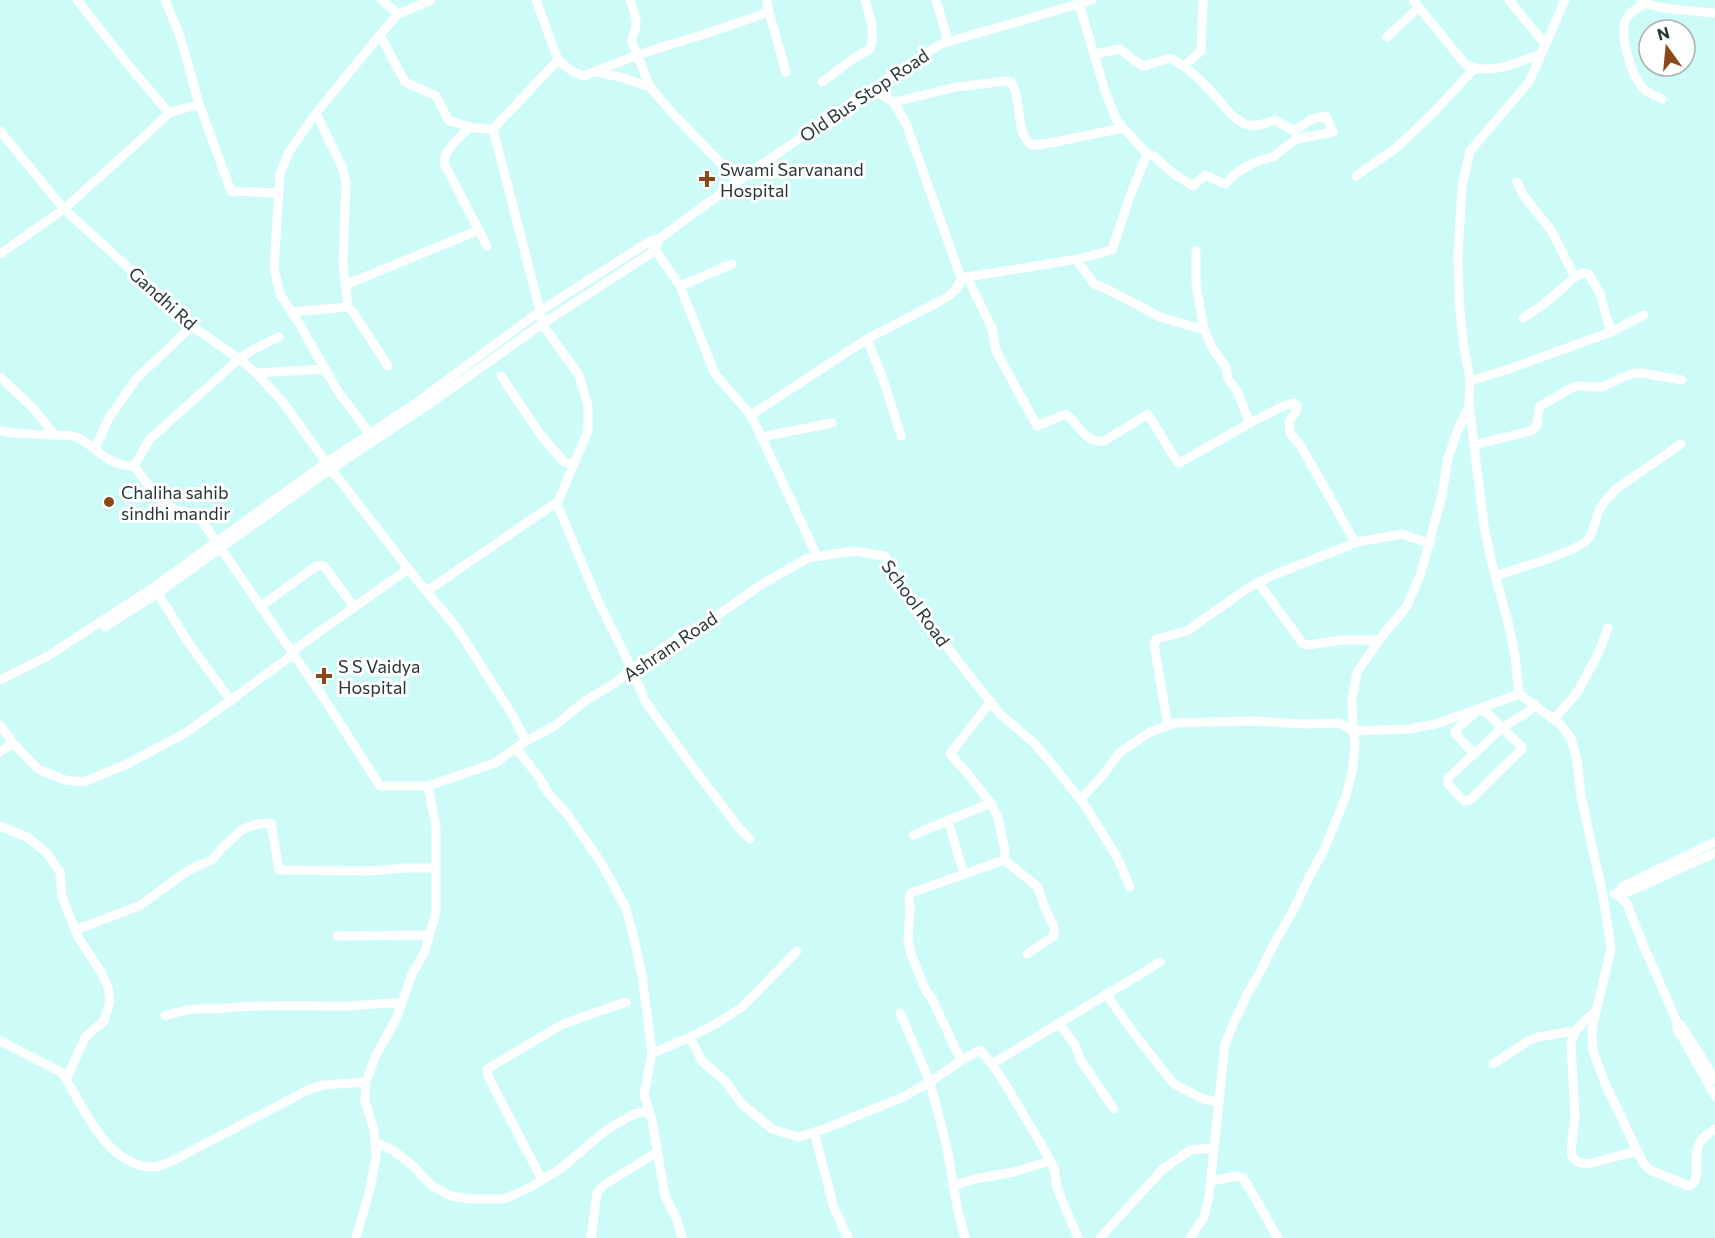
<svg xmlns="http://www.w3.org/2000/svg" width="1715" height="1238" font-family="Commissioner,sans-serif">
  <rect width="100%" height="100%" fill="#cdfbf8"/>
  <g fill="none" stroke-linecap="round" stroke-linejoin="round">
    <!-- minor -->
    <path stroke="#fff" stroke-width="9" d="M77,0L130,67L169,113
      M165,0L180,36L199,104L231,191L279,193
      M382,0L398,14
      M630,0C633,8 637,17 636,26C635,32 632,35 632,42L650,87L676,117L738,181
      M936,0L948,41
      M1413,0L1465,64C1489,77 1517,62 1541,54
      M1509,0L1545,44
      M1641,1C1654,10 1698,11 1715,13
      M1644,4C1638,8 1629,12 1626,19C1619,36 1632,78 1645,90C1650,94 1657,96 1662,99
      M769,12L786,72
      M380,35L405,82L436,96L449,121L474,128L493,129
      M1387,37L1419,7
      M1095,54L1120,49L1132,59L1144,66L1170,58C1188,67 1203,82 1216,97C1226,107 1233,121 1248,125C1257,127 1267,123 1275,120L1294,131L1312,119L1326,116L1333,132L1296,139L1273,157L1255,162L1236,173L1225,184L1205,175L1193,186L1174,174L1154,156L1147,154
      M558,60L573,72L584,76L637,55L711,32L769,12L767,0
      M1184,66L1201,51L1203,0
      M597,72L620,77L650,87
      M822,82L854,58L870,49C876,32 870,17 865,0
      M894,102L956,87L1006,81L1011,82C1023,100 1014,128 1030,144L1036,145L1055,142L1123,128
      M316,113L343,169L346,183L343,264L348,307
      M470,127C460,137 445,148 444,163L487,246
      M0,131L64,209L192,326L239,359L256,373L282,401L331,469L417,580L457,628L513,716L526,741
      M1356,176L1396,148L1431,115L1474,69
      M1517,182L1523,195L1551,230L1575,277
      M652,245L680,286L715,374L751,415L817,556
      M1196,251V284L1204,330
      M0,254L64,209L134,146L169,113L199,104
      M1076,259L1094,284L1109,290L1160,317L1204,330L1214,351L1226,367L1228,379L1237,391L1250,423
      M967,277L992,328L996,351L1037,426L1066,414C1079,423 1084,444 1104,441L1148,414L1177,462L1179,463L1250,423L1283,406L1294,403L1297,406L1296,412L1289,421L1290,433L1301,446L1352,537L1357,542L1402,534L1430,544
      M961,278L1078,259L1112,250L1130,196L1147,154L1117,121L1105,91L1079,4
      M345,285L479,230
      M680,286L732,264
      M291,312L348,307L353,312L388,366
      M1523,318L1544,304L1575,277L1583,273L1589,274L1600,294L1611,332
      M867,339L884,382L901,436
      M256,373L326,369
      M501,376L540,434L563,461L574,465
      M0,377L32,407L55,435
      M1470,381L1509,369L1611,332L1644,315
      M1469,405L1484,526L1492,564L1509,626L1515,656L1519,694L1560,724L1571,738L1577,761L1581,796L1603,896L1611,949L1592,1029L1593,1051L1604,1081L1643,1163L1650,1170L1689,1186L1692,1185C1702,1174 1692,1155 1700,1142C1703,1136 1710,1133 1715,1129
      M751,415L867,339L944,299C953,293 958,289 961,278L907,126L894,102L871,89
      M0,431C19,435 38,434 57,435C63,435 70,435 76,437C99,447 105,466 134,466
      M369,433L337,390L300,325L280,294L274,268L280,174L289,152L316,113L380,35L398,14L431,0
      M761,437L832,423
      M1474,445L1531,431C1541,425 1536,415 1540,406L1575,386L1602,387L1631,374L1641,373L1682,380
      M95,448L109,418L136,379L192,326
      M134,466L157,497L175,510L198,515L327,703L380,786H428L495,763L526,741L556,725L585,701L615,683L632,669L685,633L711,620L759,586L808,558L854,551L885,556L917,608L972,679L1001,715L1034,743L1047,758L1084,804L1117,857L1130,887
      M134,466L150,439L239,359L254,349L279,337
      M557,504L598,601L632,669L645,701L689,762L739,828L750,839
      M1495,576C1515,569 1579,552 1589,538C1595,529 1595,516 1601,507C1604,501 1611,495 1616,489L1681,444
      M1258,582L1303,644L1308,645L1342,640H1380
      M155,589L188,642L231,701
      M427,591L551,506L557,504L588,431V406L579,375L542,324L540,311L493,129L558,60L536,0
      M260,607L316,566H324L354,607
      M105,627L158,593L331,469L425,407L542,324L647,256L655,249L659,239
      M291,652L408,569
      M0,680L48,656L154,587L326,463L416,403L540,311L650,241L659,239L738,181L871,89L941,44L1092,0
      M991,701L950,754L967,773L991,803L998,818L1005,850L1004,860L911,893L909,899L910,907L908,941L911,954L926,991L932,999L958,1054L962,1060L980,1050L992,1064L1002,1079L1040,1142L1054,1168L1057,1188L1078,1238
      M1554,719L1577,693L1598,654L1608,628
      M0,725L13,743L38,769L65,780L84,782L131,762L187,732L294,654
      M1168,726L1154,644L1156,639L1187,631L1248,588L1269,577L1357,542
      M516,748L539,777L548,793L567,814L591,848L603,866L625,906L631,926L642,975L652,1053L644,1095L652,1120L665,1196L677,1220L682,1238
      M0,752L13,743
      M1474,754L1455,733L1456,730L1478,710L1483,711L1488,714L1522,747V749L1470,800L1464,801L1448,784V778L1502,728L1529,711L1535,704
      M1080,800L1103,775L1119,753L1150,732L1175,723L1254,721L1304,724L1340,723L1353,731L1409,729L1436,724L1519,694
      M948,821L964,874
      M0,826L27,837L47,853L60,872L62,897L78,937L101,972L108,987L110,1000L104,1021L86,1036L66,1079
      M913,835L991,803
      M1004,860L1038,887L1044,906L1054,927V936L1027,954
      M1614,894L1628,892L1715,853
      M1617,894L1627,904L1644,947L1677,1022V1028L1715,1096
      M1617,894L1623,886L1715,842
      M75,930L139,906L186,872L213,859L222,848L243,829L258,824L271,823L279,870L371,871L404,868H436
      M337,936L429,935
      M1106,994L1136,1036L1174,1084L1203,1099L1219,1102
      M1596,1011C1584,1022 1573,1029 1571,1045L1575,1114L1571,1152L1573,1158L1578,1162L1588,1164L1637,1151
      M900,1013L930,1082L947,1148L957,1207L965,1238
      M165,1016C182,1010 198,1007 216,1009C257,1004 299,1006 341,1006C361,1006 381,1002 401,1003
      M1059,1023L1075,1045L1080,1059L1114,1109
      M1681,1025L1715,1079
      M690,1037L702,1061L726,1082L741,1103L772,1129L798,1137L824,1129L903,1097L930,1082L962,1060
      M0,1041L61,1072L66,1079C85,1111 109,1168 154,1167C160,1167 166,1163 172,1161L310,1089L323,1085L366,1082
      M652,1053C684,1041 716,1026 743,1006L797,951
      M992,1064L1160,962
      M1493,1064L1528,1041L1538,1037L1574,1031
      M814,1132L834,1208L848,1238
      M375,1142L394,1151L413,1166L432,1186L451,1196L470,1199H504L529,1188L560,1169L604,1132L618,1123L634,1114L649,1111
      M542,1180L488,1076L487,1069L563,1024L626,1002
      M1212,1181L1236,1176L1244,1179L1278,1238
      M953,1186L975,1179L1014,1172L1050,1161
      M356,1238L370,1189L376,1157L374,1130L365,1101L366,1082L375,1057L396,1019L412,974L425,951L436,912V827L428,786
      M591,1238L597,1193L604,1185L657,1152
      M1100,1238L1162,1170L1190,1150L1213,1148
      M1190,1238L1204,1217L1209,1196L1225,1044L1235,1020L1248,993L1261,970L1271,949L1294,909L1310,875L1324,850L1346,796L1353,767L1355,744L1353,731L1352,700L1357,672L1382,636L1407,606L1421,573L1442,495L1448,458L1459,427L1469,405L1470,381L1463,341L1459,300L1458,255L1462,187L1470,151L1529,82L1565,0"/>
  </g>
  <!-- markers -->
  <g fill="#8b4919" stroke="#fff" stroke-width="2">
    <path d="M704 170h6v6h6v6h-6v6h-6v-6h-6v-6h6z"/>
    <circle cx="109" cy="502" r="6"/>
    <path d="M321 667h6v6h6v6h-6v6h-6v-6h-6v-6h6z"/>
  </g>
  <g text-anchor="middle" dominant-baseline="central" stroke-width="6" stroke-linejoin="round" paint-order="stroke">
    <!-- street labels -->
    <g font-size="18" fill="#253737" stroke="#fff">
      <text transform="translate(864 95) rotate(-34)">Old Bus Stop Road</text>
      <text transform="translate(163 298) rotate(42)">Gandhi Rd</text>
      <text transform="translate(916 603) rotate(54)">School Road</text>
      <text transform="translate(670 646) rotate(-34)">Ashram Road</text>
    </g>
    <!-- poi labels -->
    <g font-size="18" fill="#253737" stroke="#fff" text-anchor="start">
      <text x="720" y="169">Swami Sarvanand<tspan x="720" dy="21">Hospital</tspan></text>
      <text x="121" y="492">Chaliha sahib<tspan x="121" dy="21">sindhi mandir</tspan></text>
      <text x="338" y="666">S S Vaidya<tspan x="338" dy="21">Hospital</tspan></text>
    </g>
  </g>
  <!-- north arrow -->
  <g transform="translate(1667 48) rotate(345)"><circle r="28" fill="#ffffff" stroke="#a8afaf" stroke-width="1.5"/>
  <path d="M0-4.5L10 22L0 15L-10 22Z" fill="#8b4919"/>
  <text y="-9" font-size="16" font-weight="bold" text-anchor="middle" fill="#253737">N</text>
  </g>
</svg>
